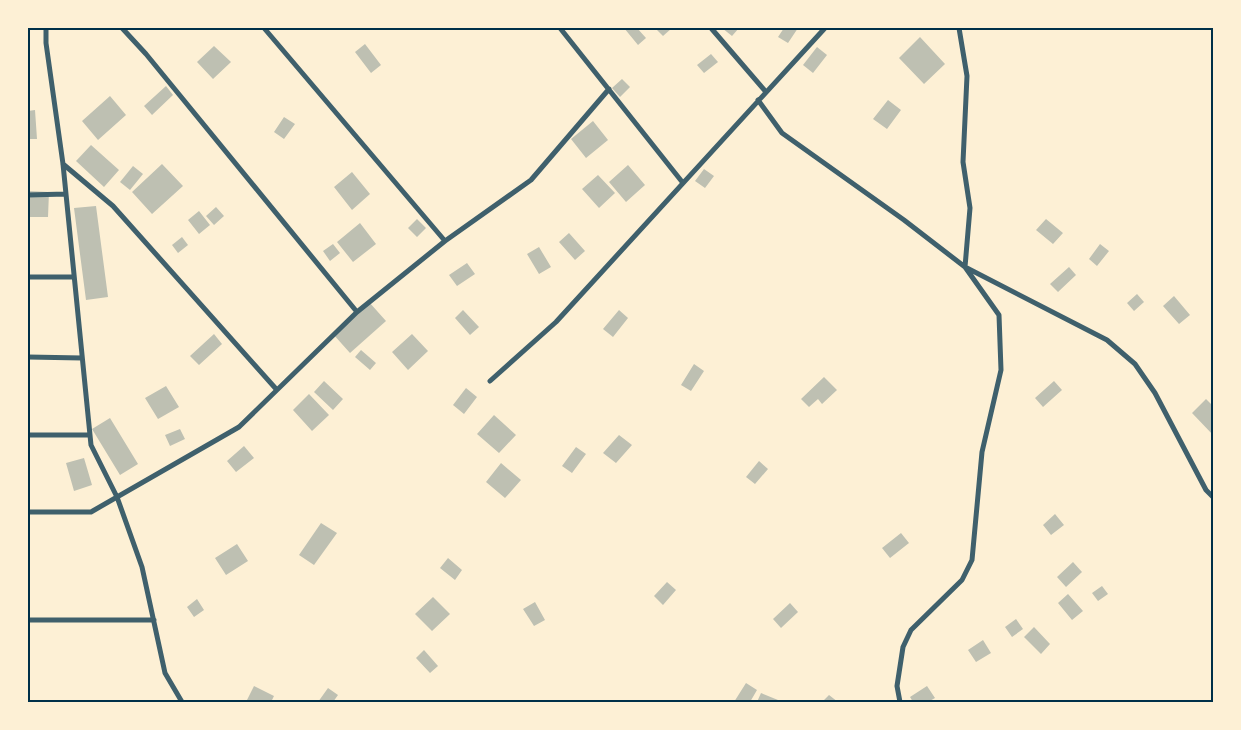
<svg xmlns="http://www.w3.org/2000/svg" width="1241" height="730" font-family="Jost,sans-serif">
  <rect width="100%" height="100%" fill="#fdf0d5"/>
  <!-- building -->
  <path fill="#bec0b2" d="M624,28H637L646,38L638,45Z
    M655,28H672L663,36Z
    M722,28H739L732,36Z
    M784,28H798L788,43L778,37Z
    M920,37L945,64L924,84L899,58Z
    M365,44L381,65L371,73L355,52Z
    M214,46L231,62L213,79L197,62Z
    M817,47L827,55L813,73L803,65Z
    M711,54L718,62L704,73L697,65Z
    M622,79L630,87L620,97L612,88Z
    M166,86L173,95L152,115L144,106Z
    M110,96L126,115L98,140L82,121Z
    M888,100L901,110L887,129L873,119Z
    M35,110L37,139H28V111Z
    M284,117L295,124L284,139L274,132Z
    M593,121L608,140L586,158L571,139Z
    M91,145L119,170L104,187L76,161Z
    M162,164L183,186L152,214L132,192Z
    M628,165L645,185L626,202L609,182Z
    M133,166L143,174L130,190L120,182Z
    M704,169L714,176L705,188L695,181Z
    M352,172L370,194L352,210L334,187Z
    M598,175L615,193L599,208L582,189Z
    M28,191L49,192L48,217H28Z
    M96,206L108,297L86,300L74,208Z
    M216,207L224,216L214,225L206,216Z
    M199,211L210,225L199,234L188,220Z
    M417,219L426,228L417,237L408,228Z
    M1046,219L1063,233L1053,244L1036,230Z
    M360,223L376,244L353,262L337,242Z
    M569,233L585,251L575,260L559,242Z
    M182,237L188,245L178,253L172,245Z
    M333,244L340,253L330,261L323,251Z
    M1100,244L1109,251L1097,266L1089,259Z
    M539,247L551,267L539,274L527,254Z
    M467,263L475,274L457,286L449,275Z
    M1069,267L1076,275L1058,292L1050,284Z
    M1137,294L1144,302L1134,311L1127,303Z
    M1174,296L1190,315L1179,324L1163,306Z
    M369,302L386,321L350,353L333,334Z
    M463,310L479,327L470,335L455,318Z
    M619,310L628,318L613,337L603,329Z
    M214,334L222,344L199,365L190,356Z
    M412,334L428,351L408,370L392,352Z
    M361,350L376,363L370,370L355,357Z
    M694,364L704,371L691,391L681,385Z
    M824,377L837,390L822,404L818,399L809,407L801,399Z
    M324,381L343,399L333,410L314,392Z
    M1054,381L1062,390L1043,407L1035,398Z
    M166,386L179,407L158,419L145,398Z
    M466,388L477,397L464,414L453,405Z
    M309,394L329,415L312,431L293,410Z
    M1206,399L1214,407V436L1192,413Z
    M494,415L516,435L499,453L477,434Z
    M110,418L138,464L120,475L92,429Z
    M180,429L185,439L170,446L165,435Z
    M619,435L632,445L616,463L603,453Z
    M244,446L254,458L236,472L227,461Z
    M576,447L586,454L572,473L562,466Z
    M84,458L92,485L74,491L66,463Z
    M759,461L768,469L755,484L746,477Z
    M501,463L521,480L505,498L486,482Z
    M1055,514L1064,525L1051,535L1043,525Z
    M321,523L337,533L314,565L299,555Z
    M901,533L909,543L890,558L882,548Z
    M237,544L248,561L226,575L215,558Z
    M448,558L462,570L455,580L440,568Z
    M1073,562L1082,572L1066,587L1057,577Z
    M667,582L676,590L663,605L654,596Z
    M1102,586L1108,594L1098,601L1092,593Z
    M1068,594L1083,611L1072,620L1058,603Z
    M433,597L450,614L432,631L415,614Z
    M197,599L204,610L194,617L187,607Z
    M535,602L545,620L534,626L523,609Z
    M790,603L798,612L781,628L773,619Z
    M1016,619L1023,629L1012,637L1005,627Z
    M1034,627L1050,644L1041,654L1024,637Z
    M983,640L991,653L976,662L968,650Z
    M424,650L438,666L430,673L416,658Z
    M746,683L757,690L750,702H734Z
    M254,686L274,696L271,702H246Z
    M927,686L935,698L928,702H913L910,697Z
    M328,688L338,695L333,702H318Z
    M761,693L778,700L777,702H757Z
    M829,695L838,702H822Z"/>
  <g fill="none" stroke-linecap="round" stroke-linejoin="round">
    <!-- minor -->
    <path stroke="#3f606c" stroke-width="5" d="M46,28V43L63,164L91,445L117,497L142,567L165,673L182,702
      M122,28L146,54L357,312
      M264,28L445,241
      M560,28L683,183
      M711,28L766,92
      M758,100L782,133L904,220L965,267L1107,340L1135,364L1155,393L1206,490L1214,498
      M63,164L113,206L277,390
      M28,195L66,194
      M28,277H74
      M28,357L82,358
      M490,381L556,322L825,28
      M28,435H90
      M28,512H91L239,427L357,312L445,241L531,180L609,89
      M28,620H154
      M900,702L897,686L903,647L911,630L962,580L972,560L982,452L1001,370L999,315L965,267L970,208L963,162L967,76L959,28"/>
  </g>
  <!-- border -->
  <rect width="1241" height="730" fill="none" stroke="#fdf0d5" stroke-width="58"/>
  <rect x="29" y="29" width="1183" height="672" fill="none" stroke="#003049" stroke-width="2"/>
</svg>
